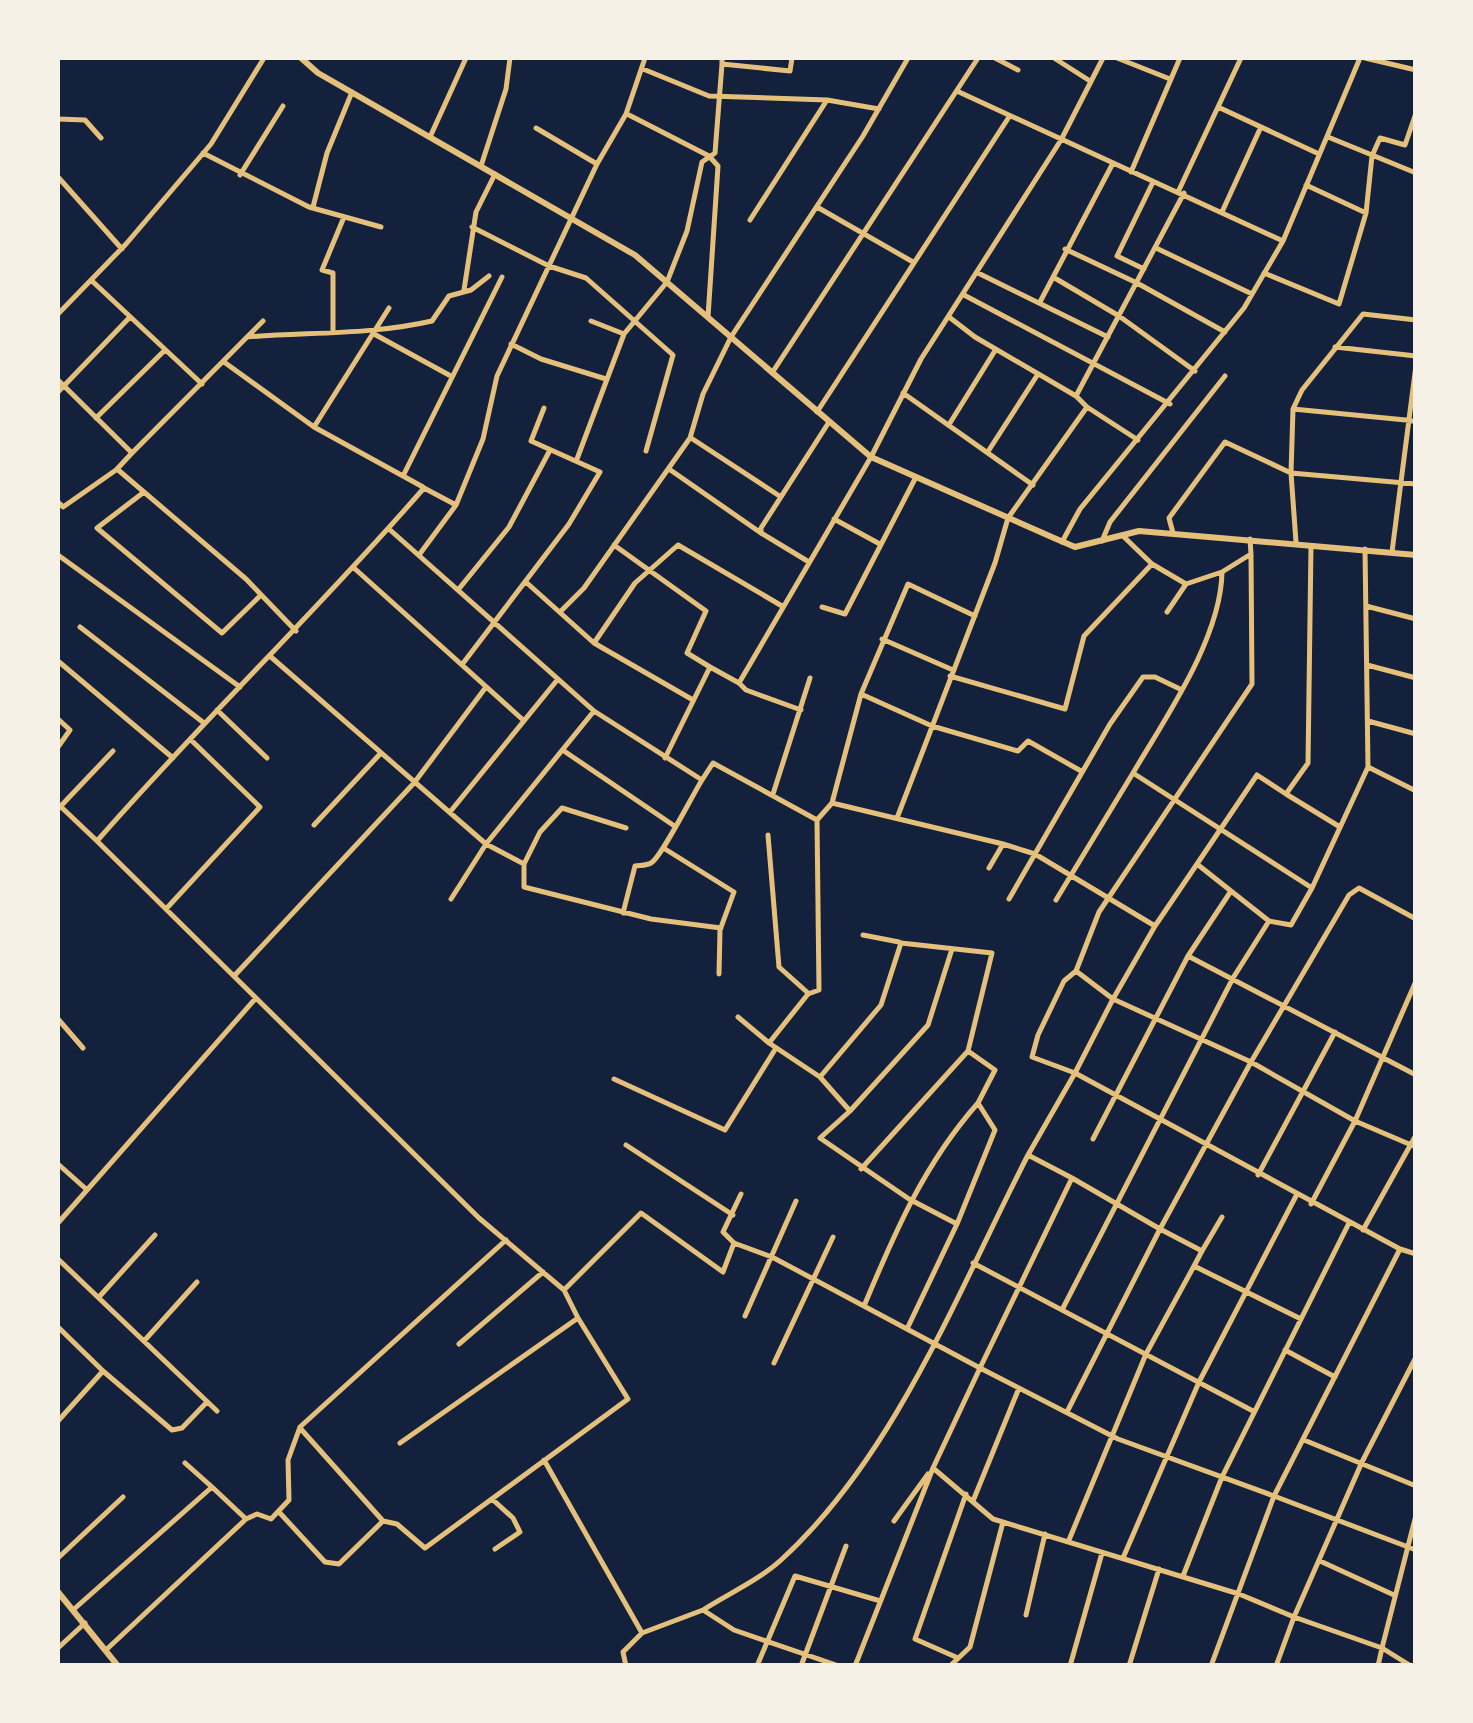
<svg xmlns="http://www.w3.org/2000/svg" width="1473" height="1723" font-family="'Space Grotesk',sans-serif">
  <rect width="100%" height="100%" fill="#14213d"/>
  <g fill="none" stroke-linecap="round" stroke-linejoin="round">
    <!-- minor -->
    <path stroke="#e5c07b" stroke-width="5" d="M722,58V64L790,71L792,58
      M995,58L1018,70
      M1054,58L1090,81
      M1117,58L1170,79
      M1365,58L1416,70
      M643,69L709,96L827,100L879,109
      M959,92L1283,241L1360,58
      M1218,107L1319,154
      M627,114L709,156L718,166L708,317
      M58,119L85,120L101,138
      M536,128L597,164
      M430,137L466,58
      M1328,137L1416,173
      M203,153L309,207L381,227
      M481,166L506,89L510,58
      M1131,172L1180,58
      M240,175L283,106
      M58,177L122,249
      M1306,185L1366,213
      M1179,190L1241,58
      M313,207L327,153L352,92
      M817,207L913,262
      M1222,212L1260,129
      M750,220L827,100
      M472,227L549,266L586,278L673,355L646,451
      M1156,248L1252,294
      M1065,249L1137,283L1225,332
      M1144,269L1117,256L1153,182
      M978,273L1108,337
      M1264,273L1339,304L1366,213L1372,156L1380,138L1405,145L1416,113
      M1053,277L1119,316L1195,371
      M91,280L202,384
      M464,290L476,212L495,174
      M964,295L1170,404
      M1040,302L1113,163
      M58,314L126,244L211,144L264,58
      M949,317L975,337L1076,396
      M591,321L624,334
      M333,330V273L322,270L344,217
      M374,334L449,375
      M247,337C310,332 371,335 432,321L449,296L471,290L489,276
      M511,344L541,359L606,379
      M1335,347L1416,356
      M224,362L314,427L423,487
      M772,373L978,58
      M58,380L132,453L117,469L246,579L296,631
      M58,392L130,317
      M903,393L1033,485
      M1087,407L1138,440
      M1293,409L1302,390L1363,314L1416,320
      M817,412L1009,117
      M96,418L165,350
      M950,423L996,349
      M314,427L389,308
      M691,438L781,497
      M989,450L1038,374
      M132,453L263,321
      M577,459L624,334L667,282L687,231L702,162L715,153L722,64
      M669,469L761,533
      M404,474L502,277
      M144,492L97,528L222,633L261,595
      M58,502L63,507L116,470
      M834,519L878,543
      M389,529L594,711L702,780L713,763L817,820L832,803L1003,844
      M1173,533L1169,518L1225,442L1291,473L1416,484
      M1123,536L1152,564L1186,584L1222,572
      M1250,539L1251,554L1222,572C1221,638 1166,717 1133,773L1312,888L1368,767
      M1102,541L1110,522L1225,376
      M1062,542L1080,509L1244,308L1283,241
      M1296,542L1291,473L1293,409L1416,421
      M614,545L706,611L687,653L710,667
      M1311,546L1308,763L1286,794L1340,827
      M1365,549L1368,767L1416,791
      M1392,552L1416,365
      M1251,554L1252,684L1099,912L1076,971L1064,981L1038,1035L1032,1057L1075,1073L1113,999L1251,1062L1349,895L1359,888L1416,919
      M58,555L240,687
      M419,555L456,505
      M809,562L761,533V528L829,422
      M354,568L522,719
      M527,583L594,643L693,700
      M458,590L509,527L549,452
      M1366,606L1416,619
      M822,607L845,614L916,477
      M561,611L584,588L690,438L703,394L731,337L863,136L908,58
      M1167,612L1186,584
      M80,627L204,723
      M882,639L953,670
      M594,643L635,583L678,545L782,606
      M271,657L486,844L524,864V887L651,919L721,928
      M58,661L173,758
      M464,662L569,524L600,472L531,441L544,408
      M1367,665L1416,678
      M950,676L1065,709L1084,636L1152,564
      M739,683L746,690L801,710
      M861,694L932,726L1018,751L1028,741L1081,771
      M217,710L267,758
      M58,719L70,730L58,747
      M1368,721L1416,734
      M564,751L673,825
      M665,758L710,667L739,683L871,457L921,359L1061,140L1103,58
      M773,794L810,678
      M832,803L861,694L908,584L975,616
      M58,804L97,841
      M58,809L113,751
      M450,812L558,679
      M897,818L995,563L1008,518L1087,407L1076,396L1184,193
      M817,820L819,990L808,994L769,1043L820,1077L881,1005L901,943L992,953L968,1051L995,1070L978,1103L995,1130L957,1224
      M314,825L380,754
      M768,835L779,967L808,993
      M665,849L734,892L720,930L719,974
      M524,864L540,832L562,808L626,828
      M989,868L1003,844L1035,854L1155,926L1197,864
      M1231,891L1269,921L1291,925L1312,888
      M451,899L486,844L594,711
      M1009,899L1110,724L1143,677H1155L1182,690
      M1056,900L1133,773
      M166,909L260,807L190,739
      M623,913L635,866C640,865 646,866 651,863C661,858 693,794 702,780
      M863,935L899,942
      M1188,956L1231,891L1197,864L1257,775L1286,794
      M1076,971L1113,999L1155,926
      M235,975L414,783L486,687
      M256,998L479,1218L564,1290L641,1213L723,1272L734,1243L772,1257L980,1368L933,1468L993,1519L1239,1594L1294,1617L1276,1666
      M738,1017L769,1043
      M58,1019L83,1048
      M820,1077L850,1111L820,1138L909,1199L957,1224L907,1329
      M614,1079L725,1130L776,1048
      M850,1111L928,1025L952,949
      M1093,1139L1188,956L1416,1075
      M626,1145L733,1215
      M58,1164L86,1189
      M861,1169L968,1051
      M1258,1175L1335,1032
      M1072,1178L1028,1155L1075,1073L1400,1249
      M1311,1204L1355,1121L1416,981
      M58,1223L256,998L97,841C203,720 319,609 424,488L456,505L483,439L497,376L597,164L626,114L645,58
      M1363,1230L1416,1135
      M734,1243L723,1232L741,1194
      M1202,1251L1222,1217
      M1416,1254L1400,1249L1274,1496L1416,1550
      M58,1259L217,1411
      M973,1263L1253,1411
      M99,1297L155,1235
      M864,1306C895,1232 924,1164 978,1103
      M1063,1308L1233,978L1269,921
      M745,1316L796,1201
      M58,1327L103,1371L58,1421
      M144,1341L197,1282
      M459,1344L543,1272
      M1285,1350L1335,1377
      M1416,1357L1362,1462L1294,1617L1382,1648L1416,1515
      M774,1363L833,1237
      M103,1371L172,1430L182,1428L207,1402
      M1067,1412L1160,1229L1202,1251L1194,1266L1301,1319
      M300,1428L383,1521L397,1524L425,1548L628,1399L578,1318
      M1304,1440L1416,1486
      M400,1443L578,1318L564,1290
      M544,1460L642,1633
      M185,1463L212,1487
      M492,1499L513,1518L520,1532L495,1549
      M973,1501L1019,1388
      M279,1512L325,1562L339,1564L383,1521
      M894,1521L928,1474
      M1069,1540L1146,1354L1194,1266
      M58,1558L123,1497
      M1123,1558L1199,1382L1296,1196
      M1320,1561L1394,1595
      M1183,1576L1222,1477L1349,1223
      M73,1610L212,1487L246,1519
      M1026,1615L1045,1534
      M58,1648L85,1623
      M107,1649L246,1519L257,1514L271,1519L289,1500L288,1460L300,1427L506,1240
      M958,1658L915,1639L966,1494
      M626,1666L623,1652L642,1633L703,1610
      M757,1666L795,1576L877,1600
      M801,1666L846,1546
      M839,1666L734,1630L703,1610C728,1594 759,1580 781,1560C895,1456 958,1291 1028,1155
      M855,1666L933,1468
      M950,1666L970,1647L1003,1522
      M1070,1666L1102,1553
      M1129,1666L1159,1569
      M1211,1666L1274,1496L1118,1439L980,1368L1072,1178L1160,1229L1251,1062L1355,1121L1416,1147
      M1378,1666L1382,1648L1411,1666"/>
    <!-- tertiary -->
    <path stroke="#e5c07b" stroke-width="6" d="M301,58L318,73L635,255L871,457L1054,538L1075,547L1139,531L1416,555
      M58,1592L118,1666"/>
  </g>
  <!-- border -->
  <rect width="1473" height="1723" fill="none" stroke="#f6f1e7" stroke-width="120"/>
</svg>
